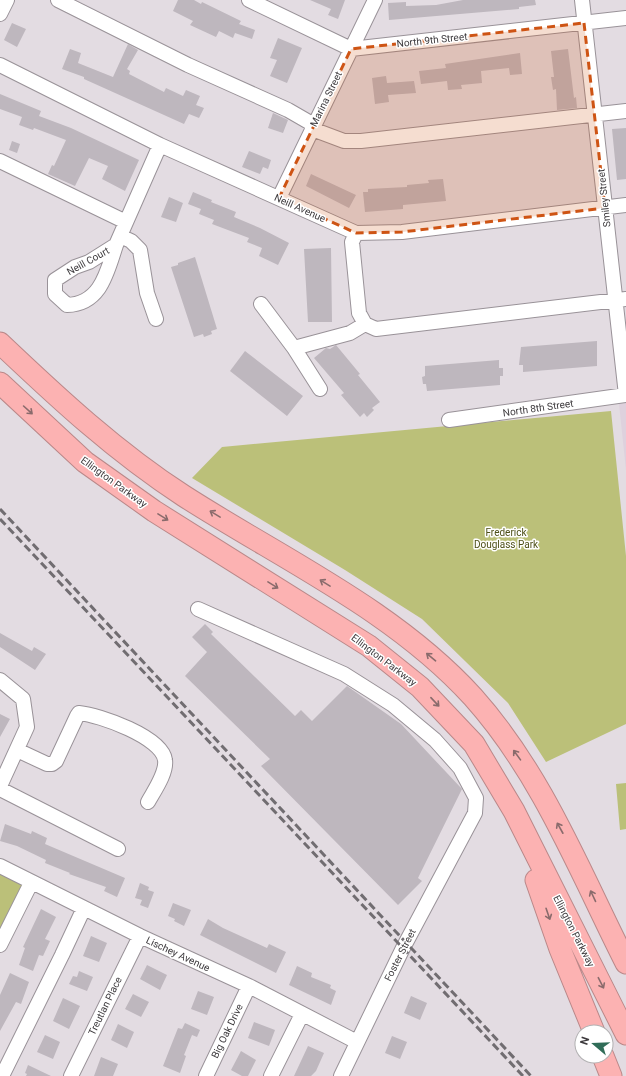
<svg xmlns="http://www.w3.org/2000/svg" width="626" height="1076" font-family="Roboto,sans-serif">
  <rect width="100%" height="100%" fill="#e3dce2"/>
  <!-- built -->
  <path fill="#ded1dd" d="M626,403V470L619,404Z"/>
  <!-- green -->
  <path fill="#bbc079" d="M611,411L626,556V724L546,762L508,703L422,619L345,570L192,478L222,447Z
    M626,783V829L620,830L616,784Z
    M0,867L31,883L0,945Z"/>
  <!-- building -->
  <path fill="#beb7be" d="M178,0H194L201,4L202,2L241,21L239,24L255,30L252,39L235,33L233,38L219,31L216,37L190,25L193,21L173,11Z
    M310,0H345L338,19L328,15L331,9Z
    M463,0H535L536,5L519,7V9L389,20L388,3L406,2V6L436,5Z
    M12,23L26,29L17,47L4,40Z
    M278,38L302,48L287,83L270,76L277,60L270,58Z
    M128,44L138,50L127,69L130,71L129,74L164,92L166,88L183,96L186,90L200,96L196,105L204,108L199,118L189,114L184,124L84,79V77L62,69L70,49L81,53L78,63L113,77Z
    M568,49L574,98L576,97L577,108L557,110L556,89L553,90L551,77H554L551,51Z
    M520,53L522,74L510,75L509,68L481,71L482,83L461,85L462,89L448,90L447,81L421,84L419,71L446,68L445,64Z
    M386,76L387,83L414,81L416,93L388,95L389,102L375,104L372,78Z
    M0,94L41,111L39,116L71,128L139,160L125,191L102,179L108,166L89,158L75,186L48,174L52,165L54,166L66,140L34,128L33,130L19,125L22,117L0,109Z
    M273,113L288,120L283,133L268,128Z
    M626,128V179L617,180L612,129Z
    M12,141L20,144L17,153L9,150Z
    M249,151L271,160L268,169L263,167L260,174L242,167Z
    M311,174L356,195L349,208L306,186Z
    M443,179L446,201L403,205V209L365,212L363,192H368V189L407,187V185L429,183L428,180Z
    M193,192L212,200L211,202L236,212L234,217L260,228L289,243L278,265L259,256L262,248L247,242L249,238L212,224L214,220L199,214L201,209L188,204Z
    M169,197L183,203L176,222L161,217Z
    M331,248L332,322H308L304,249Z
    M195,257L217,329L211,331L212,334L204,337L203,334L194,337L171,267L178,265V263Z
    M597,341V366L523,372V365H519L521,347Z
    M336,345L360,374L358,375L380,402L372,408L374,410L367,417L364,413L360,417L341,395L344,393L314,358L326,348L330,349Z
    M245,351L303,396L287,416L230,371Z
    M499,360V368H503V376H500V385L427,391L426,384H423L422,377L425,376V366Z
    M205,624L213,632L211,634L295,716L301,710L312,721L347,686L401,724L462,789L418,878L422,881L398,905L261,766L270,759L185,676L207,652L192,637Z
    M0,633L32,651L34,647L46,654L35,670L0,647Z
    M0,714L10,719L0,737Z
    M5,824L31,834L32,831L47,838L45,844L125,878L117,897L104,891L106,887L69,874L70,873L45,863L46,860L17,846L0,841Z
    M140,883L149,887L148,890L154,892L148,908L140,905L142,900L135,898Z
    M173,903L191,910L184,926L174,921L175,919L168,916Z
    M41,909L56,917L45,939L50,941L43,956L39,955L33,971L19,965L25,948L23,947Z
    M208,919L223,928L267,948L269,944L286,952L276,973L200,935Z
    M91,936L107,943L99,962L83,956Z
    M147,965L167,975L160,990L140,979Z
    M297,966L312,973L311,977L331,985L330,988L336,991L331,1005L289,985Z
    M79,971L93,977L87,991L69,984L73,976L77,977Z
    M10,973L29,982L21,1004L16,1002L0,1031V995Z
    M198,991L214,997L207,1015L191,1009Z
    M133,994L149,1002L141,1017L125,1009Z
    M411,996L427,1003L420,1020L404,1013Z
    M63,998L80,1006L69,1029L53,1021Z
    M254,1022L275,1030L269,1046L248,1038Z
    M185,1023L200,1030L197,1037L192,1035L184,1055L186,1056L180,1073L163,1066L178,1028L182,1029Z
    M118,1024L134,1032L127,1048L111,1040Z
    M45,1035L60,1042L53,1059L37,1052Z
    M392,1036L407,1042L400,1059L385,1053Z
    M308,1046L324,1053L316,1071L311,1076H294Z
    M241,1051L256,1060L248,1076H242L231,1070Z
    M101,1057L118,1064L113,1076H94Z
    M28,1065L51,1076H26L27,1074L25,1073Z"/>
  <g fill="none" stroke-linecap="round" stroke-linejoin="round">
    <!-- minor casing -->
    <g stroke="#999298" stroke-width="16">
      <path id="minor" d="M58,0L188,65L288,110L314,125
        M249,0L351,49L626,18
        M582,0L626,395
        M0,14L7,0
        M0,65L160,145L356,233L402,232L626,205
        M312,129L344,141H361L626,111
        M0,161L126,222
        M279,198L375,0
        M356,233L352,242L359,313L365,324L376,329L626,299
        M120,236L131,241L140,250L147,293L156,319
        M116,245C107,272 101,304 67,305L55,294V280L75,267L89,262L116,245L160,145
        M261,304L294,348L350,333L365,324
        M294,348L320,389
        M449,420L626,395
        M198,609L344,674L393,705L435,740L460,768L476,798L475,813L403,948L341,1076
        M0,680L23,699L27,727L0,786
        M17,750L47,764H52L56,761L77,716L79,713C100,715 162,737 165,760C167,773 154,791 148,802
        M0,789L118,849
        M0,866L140,936L249,986L357,1042
        M0,945L31,883
        M2,1076L62,955L84,908
        M71,1076L140,936
        M206,1076L249,986
        M271,1076L302,1014"/>
    </g>
    <!-- highway casing -->
    <g stroke="#ba8889" stroke-width="23">
      <path id="highway" d="M0,343C58,398 116,452 184,496C282,559 394,610 473,697C542,774 580,872 626,963
        M0,383L85,462L154,511L369,646L420,687L474,744L514,811L626,1034
        M536,880L560,949L594,1032
        M603,1056L611,1076"/>
    </g>
    <!-- minor -->
    <use href="#minor" stroke="#fff" stroke-width="14"/>
    <!-- highway -->
    <use href="#highway" stroke="#fcb2b2" stroke-width="21"/>
    <!-- rail -->
    <path stroke="#716d71" stroke-width="3" stroke-dasharray="8 4" stroke-linecap="butt" d="M0,509L531,1076
      M0,519L523,1076"/>
  </g>
  <!-- one-way arrows -->
  <defs><path id="oneway-shaft" d="M-6 0H5M1.5-3L5.5 0L1.5 3" fill="none" stroke-width="1.6" stroke-linecap="round" stroke-linejoin="round"/></defs>
  <g stroke="#8a6b6c">
    <use href="#oneway-shaft" transform="translate(28 410) rotate(42)"/>
    <use href="#oneway-shaft" transform="translate(215 514) rotate(-149)"/>
    <use href="#oneway-shaft" transform="translate(163 517) rotate(32)"/>
    <use href="#oneway-shaft" transform="translate(325 583) rotate(-148)"/>
    <use href="#oneway-shaft" transform="translate(273 585) rotate(32)"/>
    <use href="#oneway-shaft" transform="translate(431 657) rotate(-140)"/>
    <use href="#oneway-shaft" transform="translate(435 702) rotate(47)"/>
    <use href="#oneway-shaft" transform="translate(517 755) rotate(-126)"/>
    <use href="#oneway-shaft" transform="translate(560 828) rotate(-119)"/>
    <use href="#oneway-shaft" transform="translate(593 896) rotate(-115)"/>
    <use href="#oneway-shaft" transform="translate(548 914) rotate(71)"/>
    <use href="#oneway-shaft" transform="translate(601 983) rotate(63)"/>
  </g>
  <!-- marked area -->
  <path fill="#ce5414" fill-opacity="0.2" stroke="#ce5414" stroke-width="3" stroke-dasharray="8 5" stroke-linejoin="round" d="M584,23L605,208L402,232L356,233L279,198L351,49Z"/>
  <g text-anchor="middle" dominant-baseline="central" stroke-width="3" stroke-linejoin="round" paint-order="stroke">
    <!-- street labels -->
    <g font-size="10" fill="#3e3b3e" stroke="#fff">
      <text transform="translate(432 40) rotate(-6)">North 9th Street</text>
      <text transform="translate(326 99) rotate(-64)">Marina Street</text>
      <text transform="translate(604 198) rotate(-96)">Smiley Street</text>
      <text transform="translate(300 208) rotate(24)">Neill Avenue</text>
      <text transform="translate(88 261) rotate(-29)">Neill Court</text>
      <text transform="translate(538 408) rotate(-8)">North 8th Street</text>
      <text transform="translate(114 482) rotate(36)">Ellington Parkway</text>
      <text transform="translate(384 660) rotate(37)">Ellington Parkway</text>
      <text transform="translate(574 931) rotate(63)">Ellington Parkway</text>
      <text transform="translate(178 954) rotate(25)">Lischey Avenue</text>
      <text transform="translate(400 955) rotate(-63)">Foster Street</text>
      <text transform="translate(105 1006) rotate(-64)">Treutlan Place</text>
      <text transform="translate(227 1031) rotate(-64)">Big Oak Drive</text>
    </g>
    <!-- park labels -->
    <g font-size="10" fill="#4e5018" stroke="#fff">
      <text x="506" y="532">Frederick<tspan x="506" dy="12">Douglass Park</tspan></text>
    </g>
  </g>
  <!-- north arrow -->
  <g transform="translate(594 1044) rotate(289)"><circle r="19" fill="#ffffff" stroke="#b2b1b2"/>
  <path d="M0-3L7 15L0 10L-7 15Z" fill="#306d58"/>
  <text y="-6" font-size="11" font-weight="bold" text-anchor="middle" fill="#3e3b3e">N</text>
  </g>
</svg>
